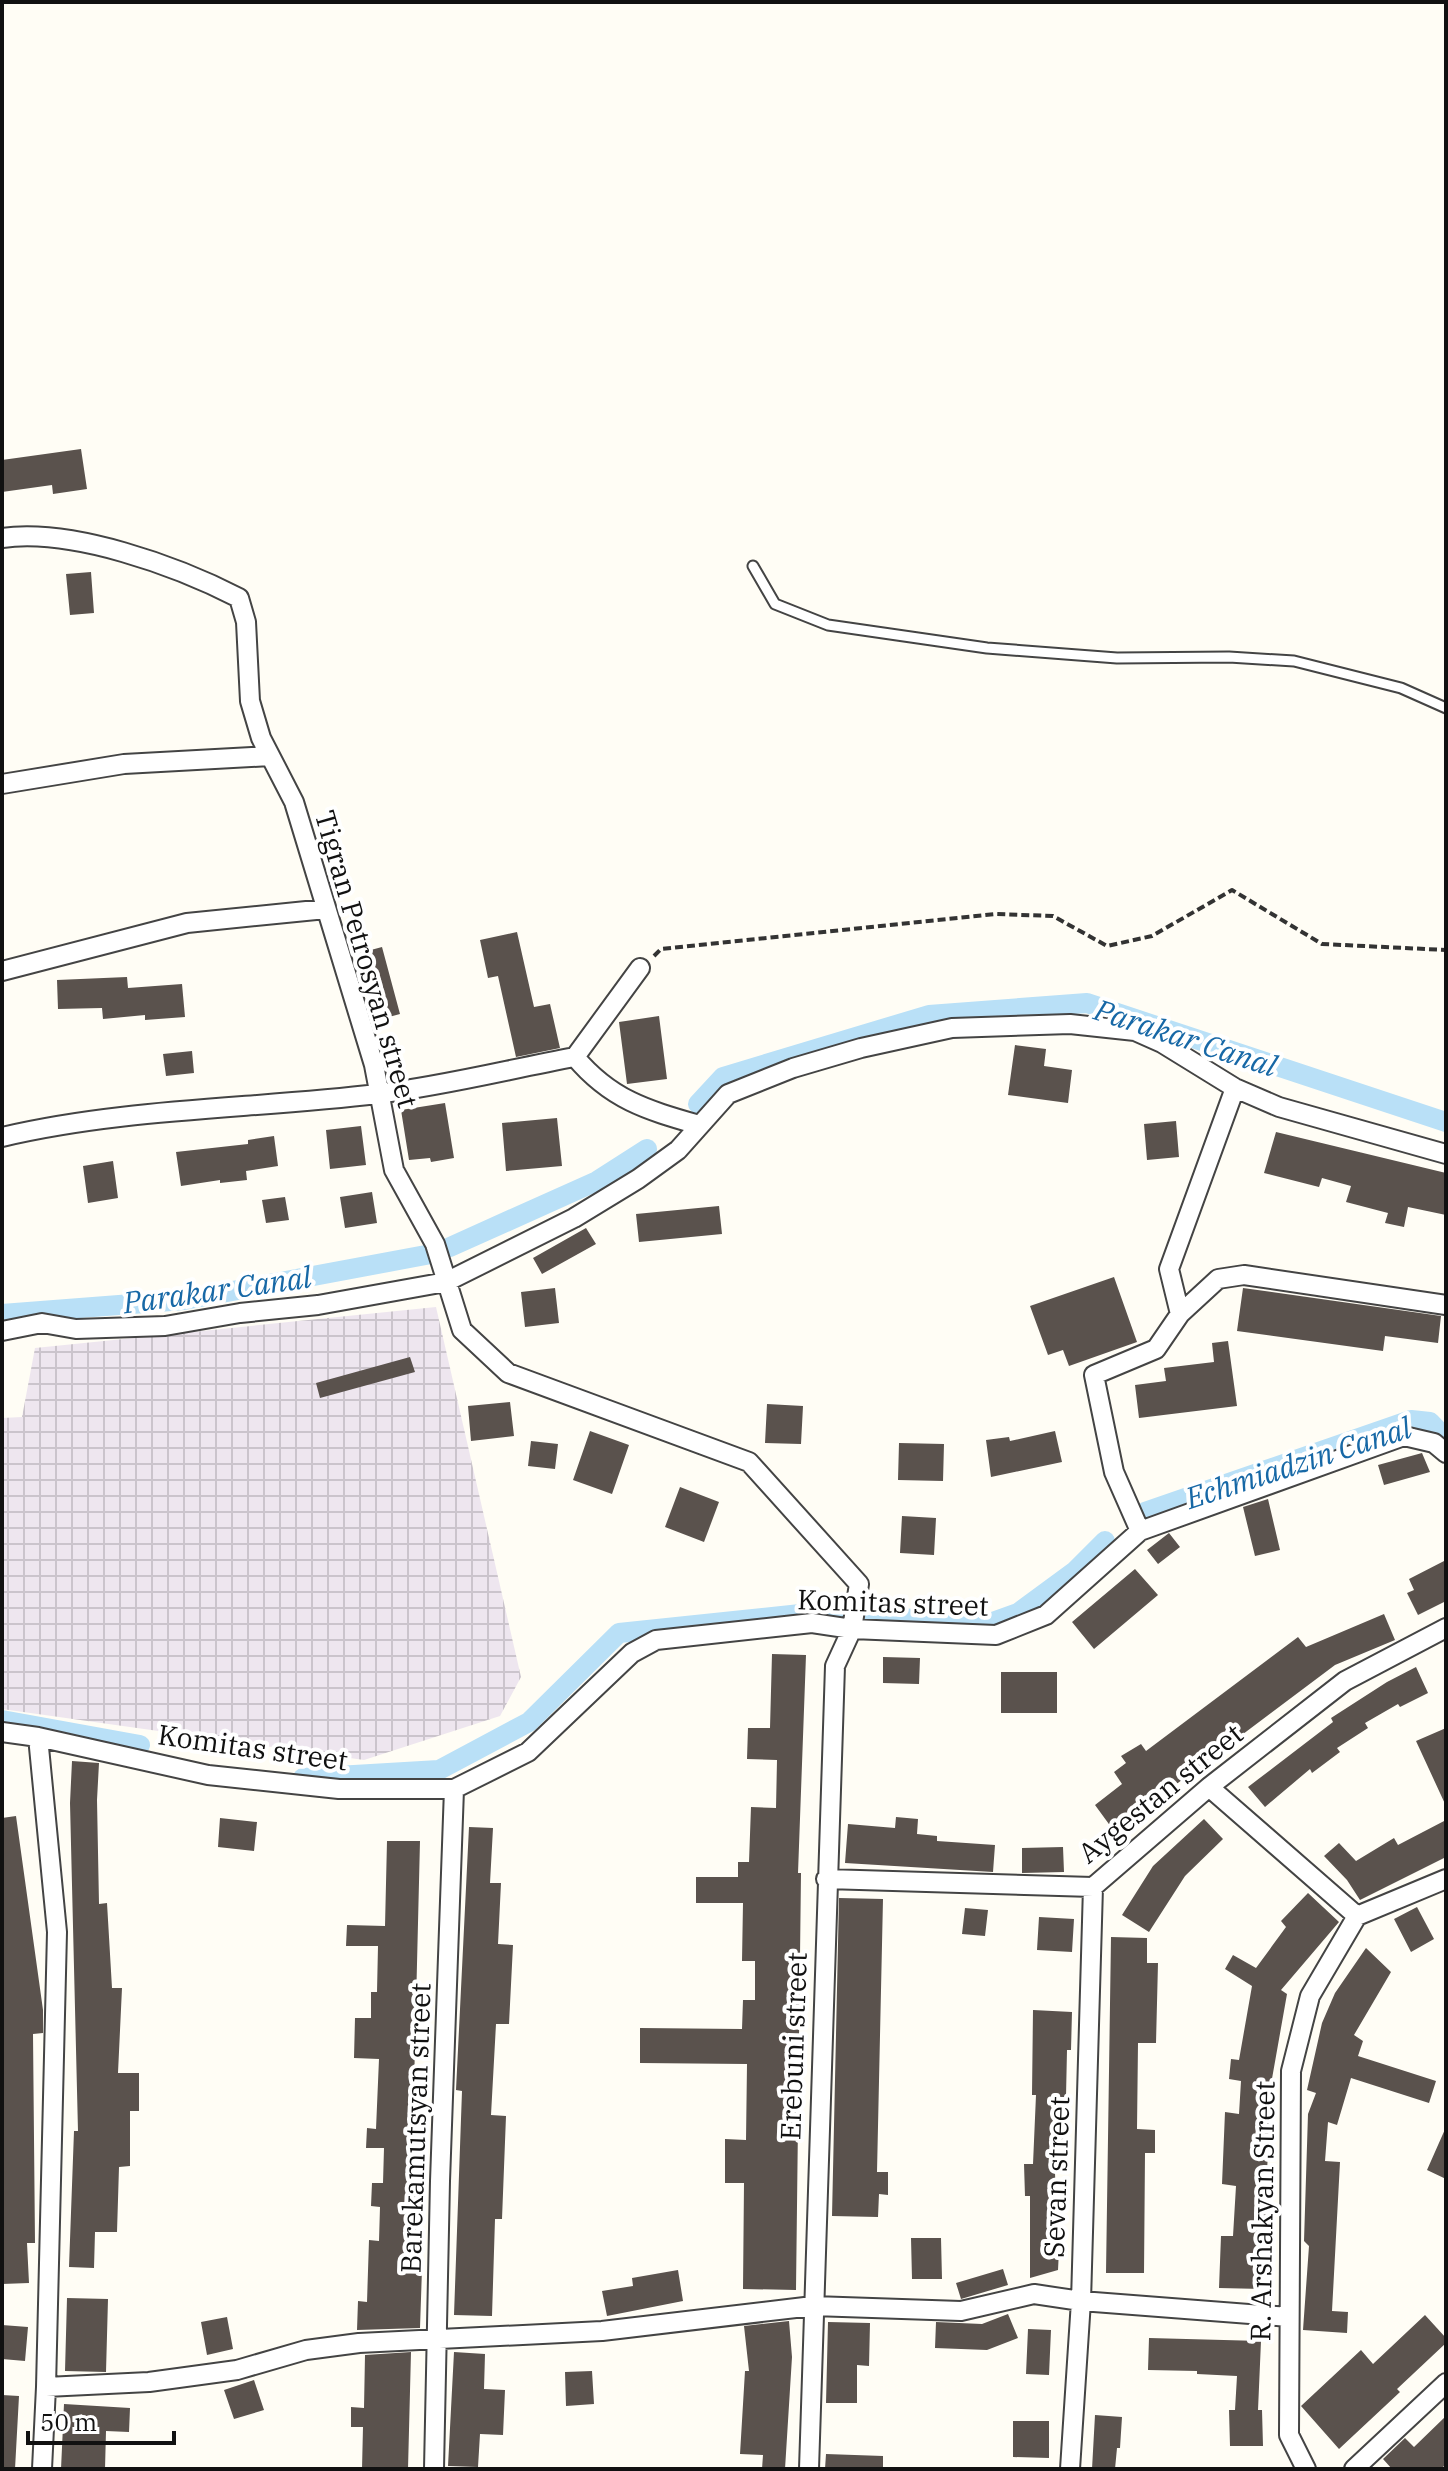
<svg xmlns="http://www.w3.org/2000/svg" width="1448" height="2471" font-family="'IBM Plex Serif',serif">
  <defs>
    <pattern id="industrial-grid" width="8" height="8" patternUnits="userSpaceOnUse" patternTransform="scale(2)"><rect width="8" height="8" fill="#eee6ef"/><path d="M0 4h8M4 0v8" fill="none" stroke="#cbc4cc"/></pattern>
  </defs>
  <rect width="100%" height="100%" fill="#fffdf5"/>
  <!-- industrial -->
  <path fill="url(#industrial-grid)" d="M436,1307L521,1677L500,1716L364,1760L2,1709V1418L22,1417L35,1348Z"/>
  <g fill="none" stroke-linecap="round" stroke-linejoin="round">
    <!-- canal -->
    <path stroke="#b9e0f7" stroke-width="20" d="M698,1104L723,1077L929,1015L1087,1003L1446,1122
      M450,1247L597,1181L647,1149
      M2,1314L184,1300L431,1254
      M1145,1512L1411,1420L1430,1422L1446,1439
      M870,1614L979,1627L1018,1613L1075,1571L1105,1541
      M2,1720L140,1745
      M303,1778L439,1770L529,1722L619,1633L838,1610"/>
  </g>
  <!-- building -->
  <path fill="#5a524d" d="M81,449L87,489L53,494L52,485L2,492V460Z
    M91,572L94,613L70,615L66,574Z
    M517,932L534,1007L550,1004L560,1048L516,1057L498,976L488,978L480,940Z
    M382,947L400,1014L374,1021L356,954Z
    M127,977L128,988L182,984L185,1017L145,1020V1015L103,1019L102,1008L58,1009L57,980Z
    M659,1016L667,1079L627,1084L619,1022Z
    M1015,1045L1046,1049L1044,1066L1072,1070L1068,1103L1008,1095Z
    M192,1051L194,1073L166,1076L163,1054Z
    M445,1103L454,1158L431,1162L430,1158L409,1160L401,1110Z
    M557,1118L562,1166L506,1171L502,1123Z
    M1176,1121L1179,1157L1147,1160L1144,1124Z
    M361,1126L366,1165L330,1169L326,1130Z
    M1276,1132L1446,1173V1215L1408,1207L1404,1227L1385,1223L1388,1213L1346,1202L1351,1186L1322,1178L1319,1187L1264,1173Z
    M274,1136L278,1166L246,1171L247,1180L220,1183V1180L181,1186L176,1152L248,1144V1140Z
    M113,1161L118,1198L88,1203L83,1166Z
    M372,1192L377,1223L345,1228L340,1197Z
    M285,1197L289,1220L266,1223L262,1200Z
    M719,1206L722,1234L639,1242L636,1214Z
    M586,1228L596,1244L542,1274L533,1258Z
    M1114,1277L1137,1342L1069,1366L1063,1350L1048,1355L1030,1306Z
    M555,1288L559,1323L525,1327L521,1292Z
    M1243,1288L1441,1316L1438,1343L1385,1336L1383,1351L1237,1331Z
    M1228,1341L1237,1406L1139,1418L1135,1385L1166,1381L1164,1368L1214,1362L1212,1343Z
    M410,1357L415,1372L320,1398L316,1383Z
    M510,1402L514,1436L471,1441L468,1406Z
    M767,1404L803,1406L801,1444L765,1443Z
    M590,1431L629,1445L612,1494L573,1480Z
    M1055,1431L1062,1462L991,1477L986,1440L1009,1437L1010,1441Z
    M531,1441L558,1444L555,1469L528,1466Z
    M899,1443L944,1444L943,1481L898,1480Z
    M1422,1453L1430,1472L1384,1485L1378,1465Z
    M680,1487L719,1502L704,1542L665,1527Z
    M1268,1499L1280,1550L1255,1556L1243,1507Z
    M902,1516L936,1518L934,1555L900,1553Z
    M1169,1533L1180,1547L1158,1564L1147,1550Z
    M1446,1560V1601L1418,1615L1407,1593L1414,1590L1409,1579Z
    M1135,1569L1158,1595L1094,1649L1072,1622Z
    M1384,1614L1395,1640L1335,1665L1114,1831L1095,1805L1122,1784L1114,1772L1126,1763L1121,1756L1141,1744L1146,1751L1298,1637L1306,1647Z
    M772,1654L806,1655L798,1873H801L796,2290L743,2289L744,2183H725V2139L746,2140L747,2064L640,2063V2028L742,2029L743,2000H755V1961H742L743,1903H696V1877H738V1862H749L751,1807L776,1808L777,1760L747,1759L748,1728H770Z
    M883,1657L920,1658L919,1684L883,1683Z
    M1416,1667L1428,1693L1400,1707L1398,1704L1365,1723L1368,1728L1337,1748L1340,1752L1312,1773L1310,1769L1265,1807L1248,1787L1333,1722L1331,1718L1387,1682Z
    M1001,1672H1057V1713H1001Z
    M1446,1728V1806L1416,1741Z
    M72,1761L99,1763L97,1800L99,1904L107,1903L112,1988H122L118,2073H139V2111H130V2166L119,2167L117,2232H95L94,2268L69,2267L74,2131H78L70,1803Z
    M16,1816L43,2010V2033L33,2034L35,2243H27L29,2283L2,2284V1818Z
    M896,1817L918,1819L917,1834L937,1836V1841L995,1845L993,1872L845,1863L848,1824L895,1828Z
    M220,1818L257,1822L254,1851L218,1847Z
    M1204,1819L1223,1839L1185,1876L1149,1932L1122,1915L1153,1866Z
    M1446,1820V1857L1360,1900L1347,1880L1324,1856L1339,1843L1356,1861L1394,1838L1398,1845Z
    M469,1827L493,1828L490,1883H501L498,1944L513,1945L509,2024H496L491,2115L506,2116L502,2219H495L492,2316L454,2315L462,2091L456,2090Z
    M387,1841H420L414,2087L421,2088L414,2269H422L420,2328L357,2330L358,2301L367,2302L369,2240L379,2241L380,2207L371,2206L372,2183H383L384,2148H366L367,2128L376,2129L379,2059L354,2058L355,2018H371V1992H377L378,1946H346L347,1925L385,1926Z
    M1063,1847L1064,1872L1022,1873V1848Z
    M1308,1893L1339,1922L1281,1990L1287,1994L1270,2090L1263,2289L1219,2288L1221,2236H1233L1236,2186L1222,2184L1225,2112L1239,2114L1241,2081L1229,2079L1231,2059L1239,2060L1252,1986L1225,1969L1233,1955L1256,1968L1286,1927L1281,1921Z
    M839,1898L883,1899L877,2172H888V2195L879,2194L878,2217L832,2216Z
    M1417,1907L1434,1939L1411,1952L1394,1919Z
    M965,1908L988,1910L985,1936L962,1934Z
    M1039,1917L1074,1919L1072,1952L1037,1950Z
    M1111,1937L1147,1938V1963H1158L1156,2043H1138L1137,2129L1155,2130V2153H1145L1144,2273H1106Z
    M1366,1948L1391,1972L1354,2035L1363,2041L1358,2056L1436,2081L1429,2103L1351,2078L1337,2125L1328,2122L1325,2161L1340,2162L1332,2311L1348,2312L1347,2333L1303,2330L1309,2246L1304,2241L1308,2114L1316,2093L1307,2090L1322,2023L1335,1993Z
    M1033,2010L1072,2012L1071,2050H1067L1065,2143H1054L1056,2202H1062L1063,2230H1060L1058,2270L1030,2278V2196H1025L1024,2164H1033L1036,2095H1032Z
    M1446,2127V2179L1427,2170Z
    M911,2238H941L942,2279H912Z
    M1003,2269L1008,2285L961,2299L956,2283Z
    M678,2270L683,2301L607,2316L602,2291L633,2286L632,2278Z
    M67,2298L108,2299L106,2372L65,2371Z
    M1008,2314L1018,2338L987,2350L935,2348L936,2322L982,2324Z
    M1425,2315L1446,2338V2343L1397,2389L1400,2392L1339,2449L1301,2406L1361,2350L1373,2364Z
    M227,2317L233,2349L207,2355L201,2322Z
    M789,2321L792,2357L785,2469H762L763,2455L740,2454L745,2371H749L744,2326Z
    M828,2322L870,2323L869,2366L857,2365V2403H826Z
    M2,2325L28,2327L25,2361L2,2359Z
    M1028,2329L1051,2330L1049,2375L1026,2374Z
    M1149,2338L1261,2341L1258,2410H1262L1263,2446H1230L1229,2410H1235L1237,2376L1197,2374V2371L1148,2370Z
    M411,2352L408,2469H362L363,2427H351V2407L364,2408L365,2355Z
    M454,2352L485,2354L484,2389L505,2390L503,2435L480,2434L478,2467L448,2466Z
    M592,2371L594,2404L566,2406L565,2372Z
    M254,2380L264,2410L234,2419L224,2390Z
    M2,2395L19,2396L15,2469H2Z
    M64,2404L130,2408L129,2432L106,2431L105,2469H61Z
    M1095,2415L1122,2417L1120,2448H1117L1115,2469H1092Z
    M1446,2416V2464L1441,2469H1392L1383,2459L1405,2438L1414,2447Z
    M1013,2421H1049V2458L1013,2457Z
    M826,2454L883,2456V2469H825Z"/>
  <g fill="none" stroke-linecap="round" stroke-linejoin="round">
    <!-- service casing -->
    <g stroke="#444" stroke-width="13">
      <path id="service" d="M753,566L775,604L828,625L987,648L1117,658L1229,657L1294,661L1401,688L1446,708"/>
    </g>
    <!-- minor casing -->
    <g stroke="#444" stroke-width="22">
      <path id="minor" d="M2,538C72,528 177,566 239,598L246,622L250,701L261,738L294,802L374,1065L394,1170L435,1244L462,1330L508,1373L749,1462L859,1584L852,1629L835,1666L809,2469
        M2,784L124,764L270,756
        M2,971L187,923L326,909
        M575,1057C611,1100 647,1110 699,1125
        M2,1137C125,1108 253,1109 377,1094C444,1086 510,1069 575,1057L640,968
        M1180,1314L1218,1279L1244,1275L1446,1305
        M2,1331L42,1323L76,1329L165,1326L240,1313L318,1305L446,1282L574,1218L638,1179L678,1150L728,1094L793,1068L861,1048L952,1028L1070,1024L1135,1031L1162,1043L1235,1088L1279,1107L1446,1154
        M1140,1531L1114,1472L1094,1375L1156,1349L1180,1314L1169,1269L1235,1088
        M2,1732L38,1737L208,1775L339,1789H454L528,1752L632,1653L656,1640L812,1623L852,1629L996,1635L1046,1615L1140,1531L1404,1436L1434,1443L1446,1453
        M38,1737L57,1932L46,2387L42,2469
        M1209,1787L1357,1916
        M826,1879L1093,1887L1209,1787L1345,1681L1446,1628
        M46,2387L149,2382L237,2370L306,2350L359,2343L602,2331L813,2306L961,2311L1034,2294L1081,2301L1289,2317
        M434,2469L440,2181L454,1789
        M1070,2469L1081,2301L1093,1887
        M1306,2469L1289,2435L1291,2071L1310,1996L1357,1916L1446,1879
        M1354,2469L1446,2383"/>
    </g>
    <!-- path -->
    <path stroke="#333" stroke-width="4" stroke-dasharray="8 4" stroke-linecap="butt" d="M654,956L661,949L995,914L1053,916L1107,946L1152,936L1232,890L1322,944L1446,950"/>
    <!-- service -->
    <use href="#service" stroke="#fff" stroke-width="9"/>
    <!-- minor -->
    <use href="#minor" stroke="#fff" stroke-width="18"/>
  </g>
  <g text-anchor="middle" dominant-baseline="central" stroke-width="8" stroke-linejoin="round" paint-order="stroke">
    <!-- street labels -->
    <g font-size="28" fill="#111" stroke="#fff">
      <text transform="translate(367 959) rotate(74)">Tigran Petrosyan street</text>
      <text transform="translate(893 1602) rotate(2)">Komitas street</text>
      <text transform="translate(253 1747) rotate(8)">Komitas street</text>
      <text transform="translate(1160 1793) rotate(-39)">Aygestan street</text>
      <text transform="translate(793 2046) rotate(-88)">Erebuni street</text>
      <text transform="translate(415 2128) rotate(-88)">Barekamutsyan street</text>
      <text transform="translate(1056 2177) rotate(-88)">Sevan street</text>
      <text transform="translate(1262 2211) rotate(-89)">R. Arshakyan Street</text>
    </g>
    <!-- water labels -->
    <g font-size="30" font-style="italic" fill="#1768a6" stroke="#fff">
      <text transform="translate(1186 1037) rotate(18)">Parakar Canal</text>
      <text transform="translate(217 1289) rotate(-8)">Parakar Canal</text>
      <text transform="translate(1298 1462) rotate(-18)">Echmiadzin Canal</text>
    </g>
  </g>
  <!-- border -->
  <rect width="1448" height="2471" fill="none" stroke="#111111" stroke-width="8"/>
  <!-- scale -->
  <path d="M28 2431v12h146v-12" fill="none" stroke="#111111" stroke-width="4"/>
  <text x="40" y="2431" font-size="24" fill="#111111" stroke="#ffffff" stroke-width="6" paint-order="stroke">50 m</text>
</svg>
